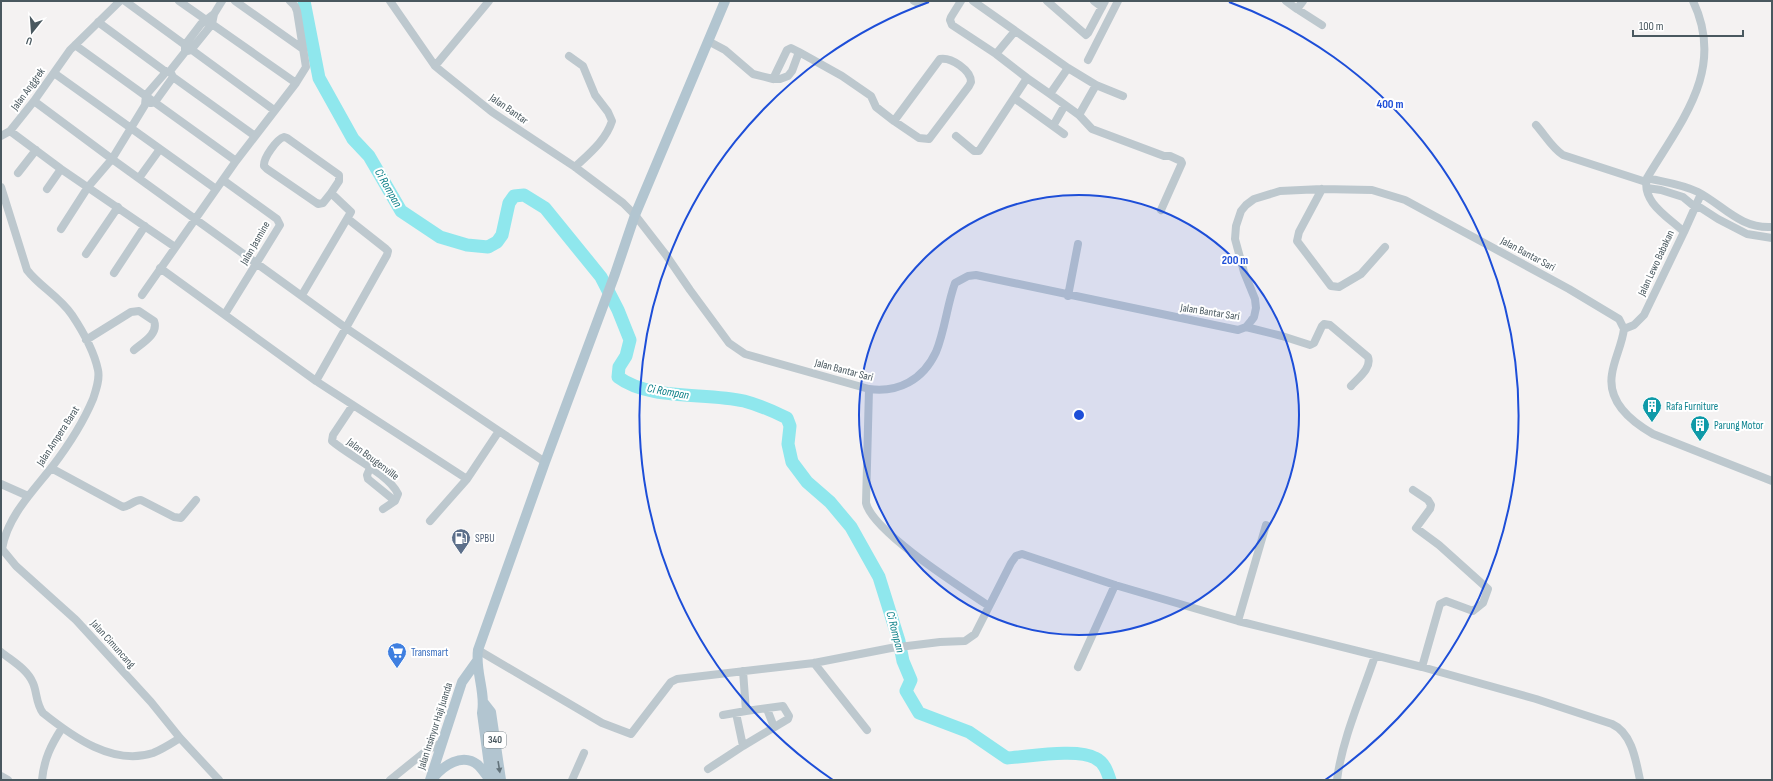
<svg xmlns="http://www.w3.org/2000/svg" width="1773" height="781" font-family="'Sofia Sans Condensed',sans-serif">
  <rect width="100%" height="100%" fill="#f4f2f2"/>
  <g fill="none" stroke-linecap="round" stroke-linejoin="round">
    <!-- river -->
    <path stroke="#8fe7ed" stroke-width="13" d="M304,1L319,78L353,139L369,156L401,211L440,237L467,245L488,247L497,242L502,235L509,203L514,196L524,195L545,208L601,277L618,310L630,340L626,356L619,367L618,377C650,401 706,392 744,401C759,405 773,411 787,418L790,426L788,444L792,462L807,482L830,502L851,527L879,577L899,641L903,661L911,680L906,691L919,713L969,732L1007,758C1027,757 1078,748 1095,758C1104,762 1107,771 1110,780"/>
    <!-- minor -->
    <path stroke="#bdc8ce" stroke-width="8" d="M125,1L274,110
      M235,1L303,49
      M290,1L295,6L297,11L306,67L296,83
      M390,1L435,66L441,71L492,112L575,167L623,203L635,215L666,255L690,290L729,343L745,354L869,389C898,393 923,380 936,352C945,330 947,305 955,283L968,276L976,275L1238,330L1246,327L1251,321L1254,317L1256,308L1255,299L1244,272L1235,239L1236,226L1241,211L1246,205L1254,199L1280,191L1322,189L1372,190L1405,200L1569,289L1619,319L1624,329C1622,345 1614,359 1612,374C1607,403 1632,422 1653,434L1772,481
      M914,1L918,3L923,1
      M973,1L1068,68L1096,85L1079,115
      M1047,1L1086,35L1088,33L1105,1
      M1094,1L1102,7
      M1286,1L1297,9L1303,1
      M1297,9L1322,25
      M98,22L166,72
      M708,41L725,50L753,74L773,79H780L788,76L792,71L799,52L842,76L871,96L876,107L894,121L940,59C951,57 971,70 971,82L969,86L929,139L919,138L894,121
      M75,45L236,161L296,83L179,1
      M187,51L191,50L212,24L214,14L222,1
      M996,54L1015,31
      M569,56L583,66L595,95L608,112L612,121C606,140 590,153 575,167
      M1088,60L1118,1
      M435,66L489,1
      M54,73L216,189
      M173,77L255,136
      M1027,78L1050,94L1068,68
      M773,79L787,50L791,48L799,52
      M1096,85L1123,96
      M1050,94L1079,115L1092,129L1164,156H1170L1181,161L1182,163L1161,210
      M1014,98L1064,134
      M34,101L112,159L145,105L146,95L166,72L170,71L185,52V45L201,24L214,14
      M151,103L155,102L173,77L171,73
      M1536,125C1545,135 1552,148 1563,155L1646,182
      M1053,126L1065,105
      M10,131L61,169L175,247
      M1,136L10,131L34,101L70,50L120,1
      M956,136L974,151H979L1027,78L996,54L952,25L950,20L951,17L961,1
      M18,173L36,150
      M139,178L160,149
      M1647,178C1664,182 1682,184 1698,192C1723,205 1740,229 1772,227
      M223,180L277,219L280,225L225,314
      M1,187L27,270C40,287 59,296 72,315C82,330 94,351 98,370C100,379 96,390 93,399C83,423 68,446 52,467C33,491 7,517 2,549L16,566L76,620L151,702L180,738L219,780
      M1647,188L1661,190L1683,197L1695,207L1701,208L1718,219L1747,234L1772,238
      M47,189L61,169
      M1322,189L1299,232L1297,241L1331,286L1339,287L1361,274L1385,247
      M348,219L386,249L388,251L387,255L316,381L467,479
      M61,229L88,187L112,159L346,328L499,431L467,479L430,521
      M1684,232L1701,194
      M86,254L118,207
      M160,268L316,381
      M114,273L145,226
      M142,295L236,161
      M302,295L351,212L331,193L339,181V175L287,138L284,137C277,139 263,158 264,166L267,169L318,204L323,203L331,193
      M1068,296L1078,244
      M1246,327L1282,336L1310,345L1314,343L1322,326L1324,324L1330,325L1368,357C1372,368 1358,378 1351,386
      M1624,329L1634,325L1644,315L1684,232C1670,218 1641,203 1647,178C1681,121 1726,70 1693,1
      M86,340L131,312L139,311L154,321C159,334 142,343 134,350
      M869,389L866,503C873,532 962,588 989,606
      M353,405L333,435L332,441C349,456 389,474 398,494L395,501L383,509
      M499,431L545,462
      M51,468L123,507C130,506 134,500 141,500L174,517L181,518L196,500
      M370,468L367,475L368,479L395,501
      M1,484L28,496
      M1413,490L1428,500L1431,505L1430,509L1416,528L1439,545L1488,589L1483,603L1473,611L1446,601L1440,604L1422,667
      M1238,621L1266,525
      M478,650L602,723L631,734L671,682L677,679L814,663L891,648L940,642L965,641L975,634L1011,563L1016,556L1022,554L1115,585L1238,621L1422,667L1536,699L1612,724C1632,733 1636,761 1640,780
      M1,652C12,661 27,669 33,683C37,692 36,704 43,713C73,737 113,766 153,753C163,749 172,743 180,738
      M814,663L867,730
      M1078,667L1115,585
      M767,709L774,727
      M723,715L746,711L743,671
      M743,746L788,719L789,716L783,706L746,711
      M708,769L743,746L736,713
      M1,776L8,780
      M42,780C44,759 51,745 62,728
      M390,780L426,751L441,743
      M572,780L584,753
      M1337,780C1342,739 1362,695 1375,656"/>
    <!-- major -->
    <path stroke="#b2c5d0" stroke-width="10" d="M484,703L491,712L501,780
      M433,778C443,766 462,752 478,765C482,769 486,775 490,780
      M430,780L462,682L477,661
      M491,780L482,713C486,692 475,672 478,650L545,462L615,274L635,215L725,1"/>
  </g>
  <!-- one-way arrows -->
  <defs><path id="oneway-solid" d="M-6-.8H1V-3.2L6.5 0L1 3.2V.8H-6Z"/></defs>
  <use fill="#63737b" href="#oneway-solid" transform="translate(499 767) rotate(81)"/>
  <!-- distance rings -->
  <circle cx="1079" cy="415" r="220" fill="#1d4ed8" fill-opacity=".12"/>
  <g fill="none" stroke="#1d4ed8" stroke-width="2">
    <circle cx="1079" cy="415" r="220"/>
    <path d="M833 780A440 440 0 0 1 929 2M1229 2A440 440 0 0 1 1325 780"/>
  </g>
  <!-- icons -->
  <defs>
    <g id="building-pin" transform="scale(1)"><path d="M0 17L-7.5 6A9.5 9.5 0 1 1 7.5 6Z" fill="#0f9aa8" stroke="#fff"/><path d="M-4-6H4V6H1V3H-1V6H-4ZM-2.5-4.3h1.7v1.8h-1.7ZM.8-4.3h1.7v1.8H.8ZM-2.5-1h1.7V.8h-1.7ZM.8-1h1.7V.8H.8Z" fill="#fff"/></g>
    <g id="fuel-pin" transform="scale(1)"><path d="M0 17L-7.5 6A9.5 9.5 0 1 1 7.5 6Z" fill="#5c6f8a" stroke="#fff"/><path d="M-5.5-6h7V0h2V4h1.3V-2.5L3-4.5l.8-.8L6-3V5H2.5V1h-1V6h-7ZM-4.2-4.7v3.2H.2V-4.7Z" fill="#fff"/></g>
    <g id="supermarket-pin" transform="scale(1)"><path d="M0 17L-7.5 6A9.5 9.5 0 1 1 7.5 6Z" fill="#3f7fe0" stroke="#fff"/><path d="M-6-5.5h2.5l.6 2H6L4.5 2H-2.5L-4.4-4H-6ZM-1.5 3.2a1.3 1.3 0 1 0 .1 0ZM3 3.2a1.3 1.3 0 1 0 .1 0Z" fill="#fff"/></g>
  </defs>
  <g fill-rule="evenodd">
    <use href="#building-pin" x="1652" y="406"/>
    <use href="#building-pin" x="1700" y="425"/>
    <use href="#fuel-pin" x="461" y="538"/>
    <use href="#supermarket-pin" x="397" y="652"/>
  </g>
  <g text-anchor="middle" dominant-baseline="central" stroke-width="4" stroke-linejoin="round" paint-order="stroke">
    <!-- shield labels -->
    <rect fill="#fff" stroke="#808a8f" stroke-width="1" x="484" y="732" width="22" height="16" rx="3"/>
    <g font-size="10" font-weight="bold" fill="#49585f">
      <text x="495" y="740">340</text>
    </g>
    <!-- street labels -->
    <g font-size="11" fill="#49585f" stroke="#fff">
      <text transform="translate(28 89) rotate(-54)">Jalan Anggrek</text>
      <text transform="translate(509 109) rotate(35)">Jalan Bantar</text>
      <text transform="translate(255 243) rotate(-60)">Jalan Jasmine</text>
      <text transform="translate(1528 254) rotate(28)">Jalan Bantar Sari</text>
      <text transform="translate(1656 263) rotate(-65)">Jalan Lewo Babakan</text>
      <text transform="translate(1210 312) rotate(9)">Jalan Bantar Sari</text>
      <text transform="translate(844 370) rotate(15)">Jalan Bantar Sari</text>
      <text transform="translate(58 436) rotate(-57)">Jalan Ampera Barat</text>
      <text transform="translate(373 459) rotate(37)">Jalan Bougenville</text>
      <text transform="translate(113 644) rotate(48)">Jalan Cimuncang</text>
      <text transform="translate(435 726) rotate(-72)">Jalan Insinyur Haji Juanda</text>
    </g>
    <!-- culture labels -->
    <g font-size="11" fill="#0d838f" stroke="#fff" text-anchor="start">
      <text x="1666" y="406">Rafa Furniture</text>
      <text x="1714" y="425">Parung Motor</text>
    </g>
    <!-- service labels -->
    <g font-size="11" fill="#4e5e75" stroke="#fff" text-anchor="start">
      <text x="475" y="538">SPBU</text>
    </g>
    <!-- shop labels -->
    <g font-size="11" fill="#366cbe" stroke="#fff" text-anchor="start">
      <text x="411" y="652">Transmart</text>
    </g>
    <!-- water labels -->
    <g font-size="12" font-style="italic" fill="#0d8088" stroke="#fff">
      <text transform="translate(388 188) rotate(60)">Ci Rompan</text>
      <text transform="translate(668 392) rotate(10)">Ci Rompan</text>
      <text transform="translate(895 632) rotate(75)">Ci Rompan</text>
    </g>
  </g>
  <circle cx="1079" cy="415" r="6" fill="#1d4ed8" stroke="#fff" stroke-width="2"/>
  <g font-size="12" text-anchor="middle" font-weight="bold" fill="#1d4ed8" stroke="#fff" stroke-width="4" stroke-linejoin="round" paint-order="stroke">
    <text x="1390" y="108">400 m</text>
    <text x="1235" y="264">200 m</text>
  </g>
  <!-- border -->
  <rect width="1773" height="781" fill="none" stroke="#49585f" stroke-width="4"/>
  <!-- north arrow -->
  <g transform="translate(32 32) rotate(197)" stroke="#ffffff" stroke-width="3" paint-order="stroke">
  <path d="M0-3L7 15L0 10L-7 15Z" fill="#49585f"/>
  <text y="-6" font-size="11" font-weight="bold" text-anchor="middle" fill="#49585f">U</text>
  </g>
  <!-- scale -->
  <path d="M1633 30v6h110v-6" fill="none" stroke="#49585f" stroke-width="2"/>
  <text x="1639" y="30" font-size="12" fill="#49585f" stroke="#ffffff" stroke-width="3" paint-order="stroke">100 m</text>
</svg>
